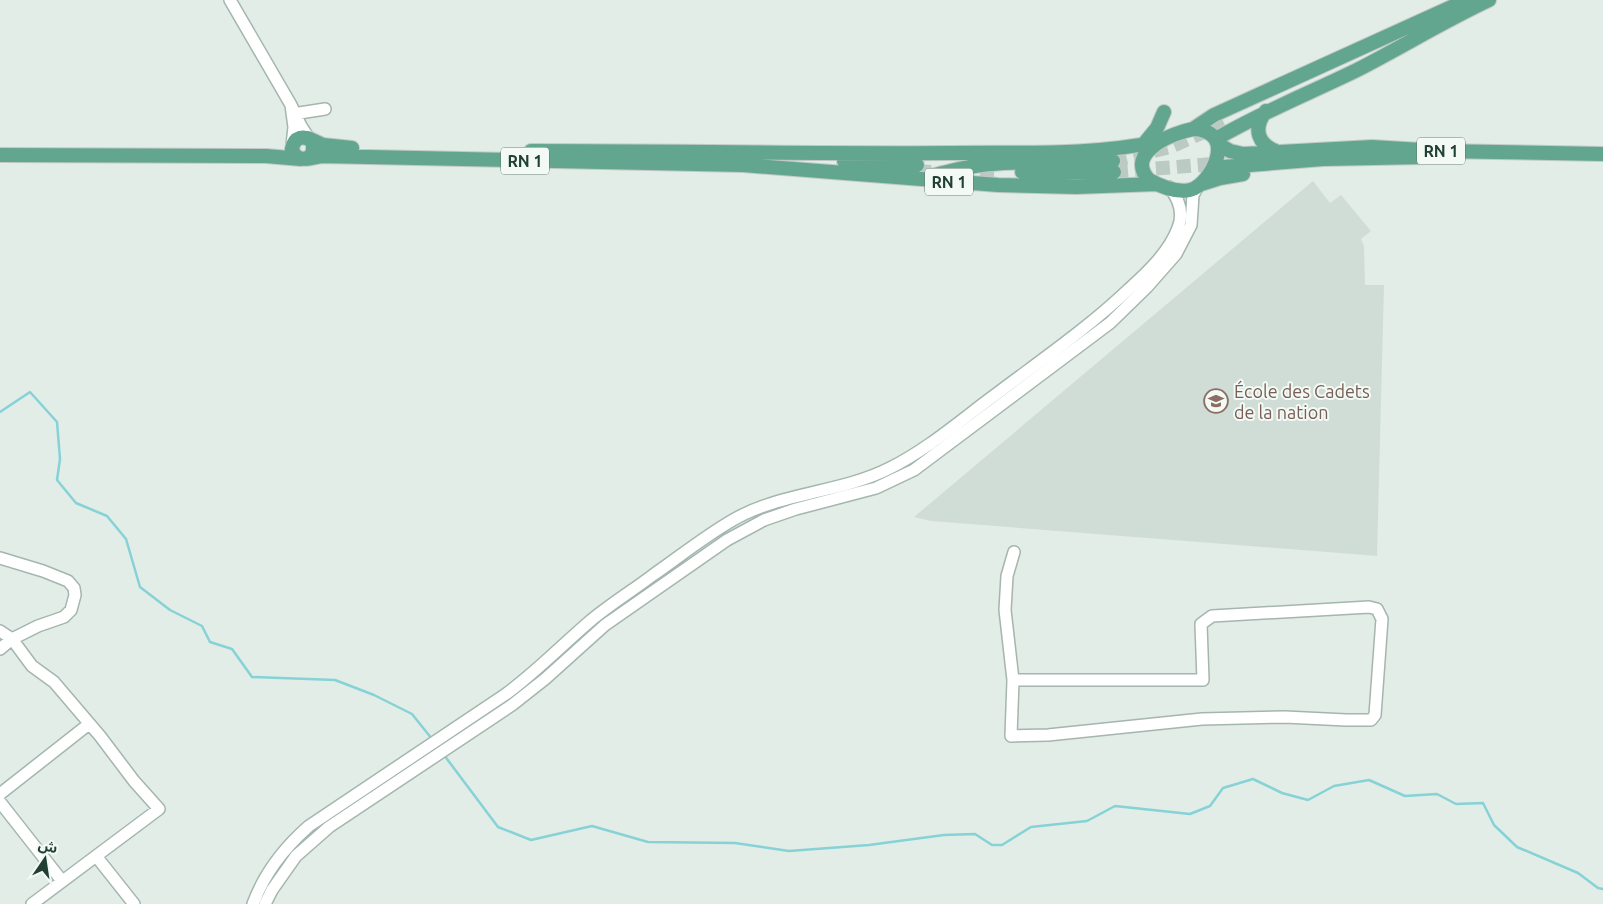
<svg xmlns="http://www.w3.org/2000/svg" width="1603" height="904" font-family="Ubuntu,'Noto Sans Arabic',sans-serif">
  <rect width="100%" height="100%" fill="#e2ede7"/>
  <!-- built -->
  <path fill="#d0ddd6" d="M1313,181L1330,203L1341,195L1371,231L1361,239L1364,246L1365,285H1384L1377,556L931,521L914,517Z"/>
  <g fill="none" stroke-linecap="round" stroke-linejoin="round">
    <!-- stream -->
    <path stroke="#86d2d6" stroke-width="2.5" d="M0,412L30,392L57,422L60,459L57,480L76,503L107,516L126,539L140,587L170,610L202,626L210,642L232,649L252,677L335,680L374,695L412,714L432,739
      M444,755L498,827L531,840L592,826L648,842L735,843L789,851L869,845L944,835L975,834L992,845H1002L1031,827L1087,821L1115,806L1190,814L1210,806L1223,788L1253,779L1282,793L1308,800L1334,786L1369,780L1405,796L1437,794L1456,804L1483,803L1494,825L1517,847L1578,873L1598,888L1603,889"/>
    <!-- major-tunnel -->
    <path stroke="#bbcac3" stroke-width="14" stroke-dasharray="14 7" stroke-linecap="butt" d="M1113,161L1170,147L1224,123
      M917,171L995,177
      M1114,172L1224,163"/>
    <!-- minor casing -->
    <g stroke="#a4b6ae" stroke-width="14">
      <path id="minor" d="M230,0L291,105
        M293,114L325,109
        M292,145L294,127L291,105L301,126L310,140
        M0,558L43,571L68,581L74,588L75,595L71,610L64,617L38,626L12,639L0,649
        M0,631L12,639L32,666L54,682L100,736L134,781L159,809L32,904
        M1013,680H1203L1201,624L1212,616L1369,607L1377,609L1382,619L1375,715L1371,720H1346L1285,717L1202,719L1048,735L1011,736L1013,680L1005,610L1007,576L1014,552
        M0,794L89,724
        M0,802L62,881
        M96,856L134,904
        M253,904C264,874 285,847 309,826L506,694C536,672 561,646 589,622C609,605 632,591 653,575C679,557 705,536 733,520C781,492 841,493 890,468C928,449 961,420 995,395C1040,361 1088,328 1129,289C1148,272 1169,252 1178,228C1184,213 1179,199 1169,187
        M265,904L272,890L296,856L329,827L512,705L545,679L605,625L727,540L764,520L796,509L876,488L914,470L1110,323L1147,287L1176,254L1191,225L1193,195L1197,188"/>
    </g>
    <!-- major casing -->
    <g stroke="#c1cac6" stroke-width="16">
      <path id="major" d="M1266,111C1252,129 1258,145 1278,152
        M1193,129L1214,115L1467,0
        M1193,129C1240,131 1210,186 1190,190C1177,193 1160,186 1149,180C1124,153 1172,133 1193,129Z
        M308,138L323,145L352,148
        M1216,139C1262,112 1310,93 1357,70C1402,47 1444,21 1489,0
        M1218,144L1230,151L1243,154L1372,147L1438,151L1603,154
        M1143,145L1157,128L1164,112
        M531,151C671,151 810,154 950,153C1020,152 1092,156 1161,141
        M0,155L266,156L301,159
        M308,158L313,153V142C304,134 294,137 292,149C296,164 310,158 321,156L743,165L998,185L1076,187L1157,184
        M844,161L917,165
        M1224,167L1323,159L1425,157
        M1022,172L1063,173L1114,172
        M931,176C951,171 971,165 992,164C1032,160 1072,165 1113,161
        M1201,184L1220,178L1243,174"/>
    </g>
    <!-- minor -->
    <use href="#minor" stroke="#fff" stroke-width="11"/>
    <!-- major -->
    <use href="#major" stroke="#63a68f" stroke-width="14"/>
  </g>
  <!-- icons -->
  <defs>
    <g id="school-ring" transform="scale(1.25)"><circle r="9.5" fill="#f3faf6" stroke="#8d6e63" stroke-width="1.5"/><path d="M0-5L7-2L0 1L-7-2ZM-4 1L0 2.5L4 1V4Q0 6-4 4Z" fill="#8d6e63"/></g>
  </defs>
  <g fill-rule="evenodd">
    <use href="#school-ring" x="1216" y="401"/>
  </g>
  <g text-anchor="middle" dominant-baseline="central" stroke-width="4" stroke-linejoin="round" paint-order="stroke">
    <!-- shield labels -->
    <g fill="#f3faf6" stroke="#60786f" stroke-width="1">
      <rect x="1417" y="137.5" width="48" height="27" rx="4"/>
      <rect x="501" y="147.5" width="48" height="27" rx="4"/>
      <rect x="925" y="168.5" width="48" height="27" rx="4"/>
    </g>
    <g font-size="16" font-weight="bold" fill="#214035">
      <text x="1441" y="151">RN 1</text>
      <text x="525" y="161">RN 1</text>
      <text x="949" y="182">RN 1</text>
    </g>
    <!-- education labels -->
    <g font-size="18" fill="#785e54" stroke="#f3faf6" text-anchor="start">
      <text x="1234" y="391">École des Cadets<tspan x="1234" dy="21">de la nation</tspan></text>
    </g>
  </g>
  <!-- north arrow -->
  <g transform="translate(45 859) rotate(13)" stroke="#f3faf6" stroke-width="4" paint-order="stroke">
  <path d="M0-4L9 19L0 12L-9 19Z" fill="#214035"/>
  <text y="-8" font-size="14" font-weight="bold" text-anchor="middle" fill="#214035">ش</text>
  </g>
</svg>
